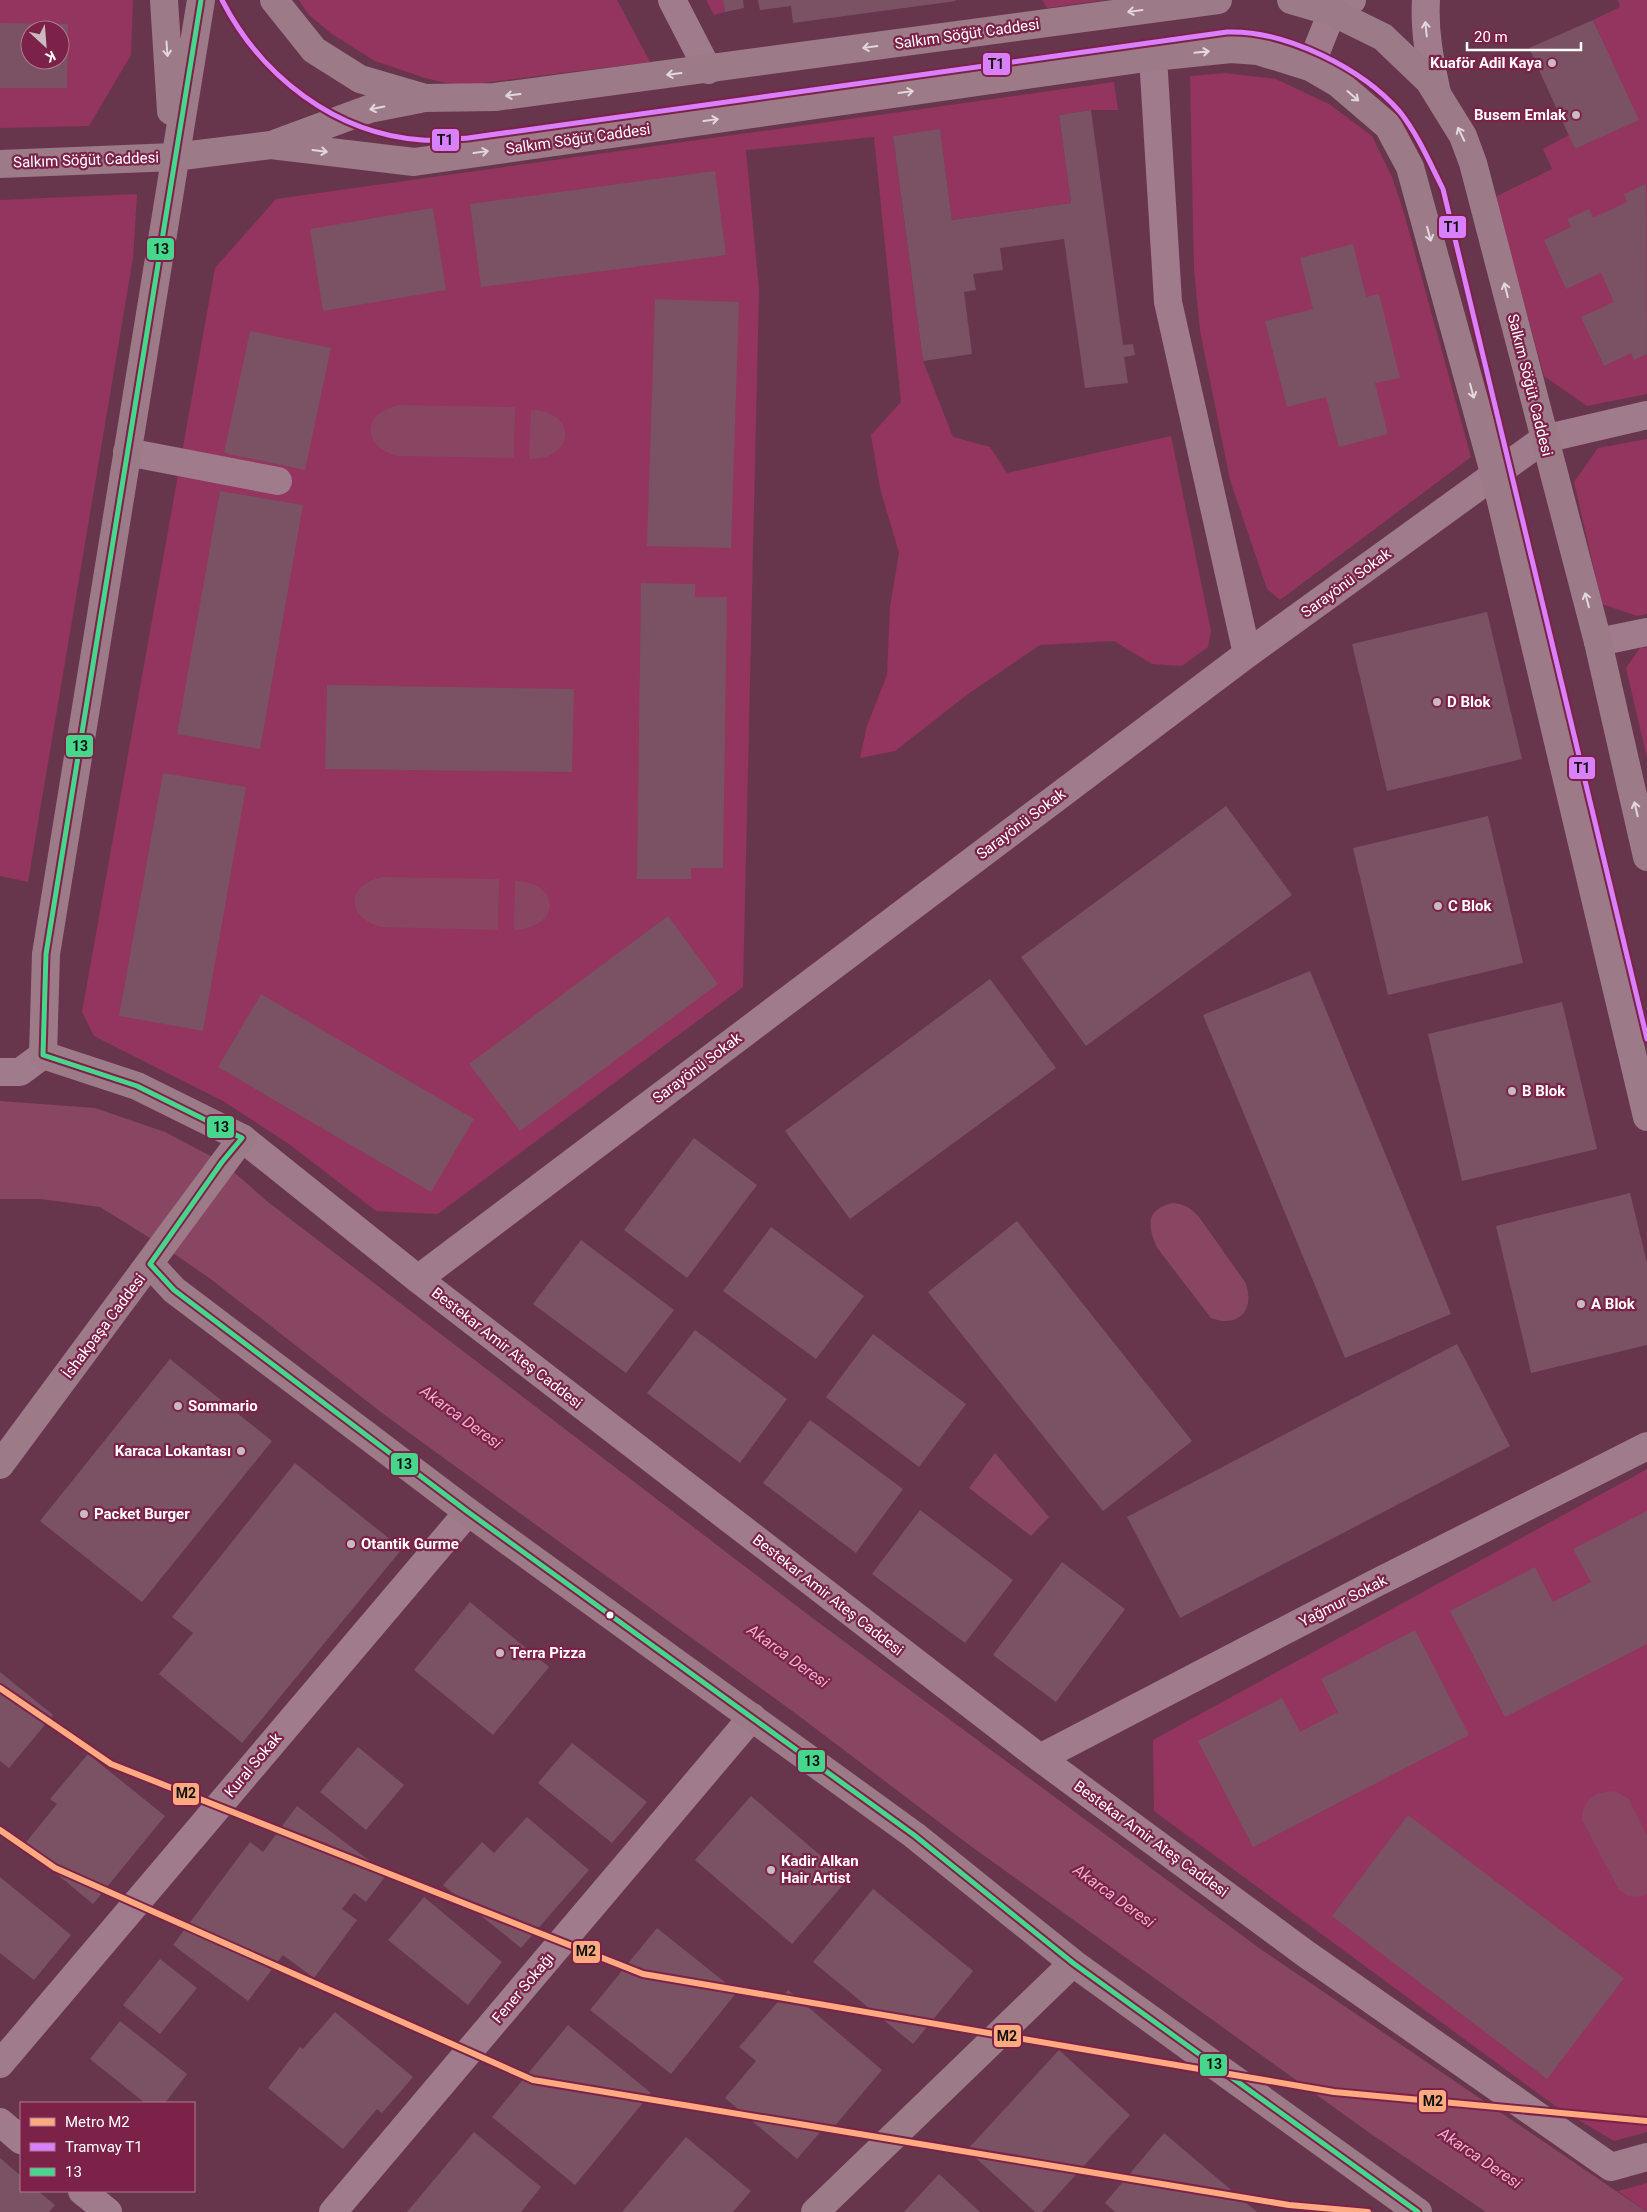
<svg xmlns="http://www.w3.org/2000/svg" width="1647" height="2212" font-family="Roboto,sans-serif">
  <rect width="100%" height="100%" fill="#68364c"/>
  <!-- green -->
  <path fill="#93355f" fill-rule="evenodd" d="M0,0H133L131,55L89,126L0,128ZM30,30H60V60H30Z
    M299,0H617L650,62L459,86L425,78L375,61L332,34L309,15Z
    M706,0H723L725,12L714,15Z
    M1042,0H1106L1047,8Z
    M1618,0H1647V394L1587,406L1544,376L1495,197L1552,169L1543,149L1569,135L1575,149L1638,120L1593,20L1620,7Z
    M1225,73L1276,79L1329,104L1372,136L1392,177L1404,213L1471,457L1280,600L1267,589L1230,480L1200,331L1194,269L1190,76Z
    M1114,82L1118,110H1091L1059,115L1071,203L952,220L940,130L893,136L923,361L953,437L990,447L1007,473L1171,436L1211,631L1208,647L1182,666L1152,664L1114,641L1040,645L968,694L895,751L860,758L867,726L887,675L890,607L899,553L880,488L871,435L901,402L874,137L746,150L759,290L743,987L438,1214L376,1211L289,1144L223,1101L94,1036L82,1012L215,268L276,199Z
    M137,194L133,258L28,882L0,876V200Z
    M1647,439V614L1637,616L1602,604L1574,482L1598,448Z
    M1647,647V758L1626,668L1640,648Z
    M1647,1469V2132L1614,2141L1558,2108L1154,1811L1153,1740Z
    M1647,2183V2212L1618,2191Z"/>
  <!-- water -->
  <path fill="#884663" d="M398,405L515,407L514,458L397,456C361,445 362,414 398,405Z
    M531,410C578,410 576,460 529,459Z
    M382,877L499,879L498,930L381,927C345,917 346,885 382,877Z
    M515,881C562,882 561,928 514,930Z
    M0,1101L95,1108L165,1132L222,1162L268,1202L811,1617L1259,1948L1647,2212H1486L1371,2134L968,1844L795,1713L382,1413L212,1280L163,1246L100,1207L41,1199H0Z
    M1172,1203C1185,1204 1191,1208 1199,1217L1245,1282C1256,1309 1239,1329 1211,1318L1158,1249C1148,1228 1144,1210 1172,1203Z
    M995,1453L1049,1517L1031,1536L969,1488Z
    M1615,1791L1628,1798L1647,1835V1894C1635,1899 1627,1898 1618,1888L1582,1820C1583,1798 1594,1792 1615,1791Z"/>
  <!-- building -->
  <path fill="#7a5263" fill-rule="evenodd" d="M723,0H743L744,8L725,12Z
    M758,0H955L956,1L793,23L791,6L760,10Z
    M1593,20L1639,120L1575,149L1529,48Z
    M0,23L68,24L67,88H0ZM30,30H60V60H30Z
    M1091,110L1123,345L1133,344L1135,355L1124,357L1128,383L1085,388L1064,239L1000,248L1003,270L973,274L976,290L964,292L972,354L923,361L893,136L940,129L952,220L1071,203L1059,115Z
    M715,171L726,255L481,287L470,204Z
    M1646,184L1647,354L1634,360L1631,353L1604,366L1581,317L1614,302L1601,273L1566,289L1544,240L1571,227L1567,219L1589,209L1593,218L1627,202L1624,194Z
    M433,208L446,290L323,311L310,229Z
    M1353,244L1366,297L1379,294L1400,378L1375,383L1388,434L1339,447L1326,397L1287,407L1265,321L1313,309L1300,258Z
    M655,299L739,302L731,548L647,546Z
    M250,331L331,348L305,470L224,453Z
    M220,491L303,505L260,749L177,734Z
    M641,583L695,584V597H727L723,868H691V879H637Z
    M1487,612L1522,759L1387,791L1352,644Z
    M327,685L574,689L572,772L325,769Z
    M163,773L246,787L203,1031L119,1016Z
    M1226,806L1292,895L1086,1046L1021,957Z
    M1488,816L1523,963L1388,995L1353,848Z
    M668,916L718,984L520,1131L469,1064Z
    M1310,971L1451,1314L1345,1358L1203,1015Z
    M990,979L1056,1068L850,1219L785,1131Z
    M261,994L474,1119L431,1192L218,1067Z
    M1562,1002L1597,1149L1462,1181L1428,1034Z
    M694,1138L757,1185L687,1278L624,1230Z
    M1630,1193L1647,1263V1345L1531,1373L1496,1226Z
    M1017,1221L1192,1441L1103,1511L928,1292Z
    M771,1227L864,1296L816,1359L723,1291Z
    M581,1240L674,1310L626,1373L533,1304Z
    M695,1330L787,1399L740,1463L647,1393Z
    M873,1334L966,1404L919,1467L826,1397Z
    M1457,1344L1510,1446L1180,1618L1127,1517Z
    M170,1359L272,1441L142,1602L40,1521Z
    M810,1420L903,1489L856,1553L763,1483Z
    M295,1463L402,1549L242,1743L159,1674L193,1633L172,1617Z
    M920,1510L1013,1580L965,1643L872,1574Z
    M1647,1511V1644L1505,1717L1450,1611L1535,1567L1553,1602L1591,1582L1573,1549Z
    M1062,1562L1125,1609L1056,1702L993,1655Z
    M470,1602L549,1667L493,1735L414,1670Z
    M1415,1630L1469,1735L1253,1847L1198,1741L1282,1698L1300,1732L1338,1712L1321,1679Z
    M0,1672L53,1715L9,1768L0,1761Z
    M572,1743L647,1802L612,1843L538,1783Z
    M358,1747L404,1785L366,1830L320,1792Z
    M88,1754L165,1816L93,1904L23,1846L57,1804L50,1799Z
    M751,1796L848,1879L792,1944L695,1860Z
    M297,1806L387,1874L366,1902L354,1893L342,1909L357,1920L314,1978L283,1955L248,2001L173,1945L250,1842L263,1852Z
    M1408,1815L1624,1978L1547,2079L1332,1916Z
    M527,1817L589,1870L521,1948L443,1885L482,1842L494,1853Z
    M0,1877L71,1935L34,1980L0,1953Z
    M873,1889L973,1971L913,2044L813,1962Z
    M424,1897L502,1962L468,2005L388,1940Z
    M657,1928L737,1992L671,2074L590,2010Z
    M160,1959L197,1988L160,2034L123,2005Z
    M788,1990L882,2070L833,2128L828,2123L797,2159L725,2098L756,2061L739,2047Z
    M335,2012L413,2077L382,2113L377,2109L343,2149L268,2088L300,2047L303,2049Z
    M120,2021L187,2074L165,2103H145L90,2059Z
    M568,2025L651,2093L575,2185L492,2117Z
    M1059,2050L1130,2115L1042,2212H1035L967,2150Z
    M474,2132L541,2187L521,2212H407Z
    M1164,2133L1257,2212H1115L1105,2203Z
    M686,2137L751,2191L733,2212H622Z
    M0,2158L21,2176V2191H38L55,2205L49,2212H0Z
    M939,2174L980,2212H904Z"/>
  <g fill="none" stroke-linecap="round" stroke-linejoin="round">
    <!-- minor -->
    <path stroke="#9f7b8b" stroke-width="28" d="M672,0L708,70
      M1426,0C1424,31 1430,62 1437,93
      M1153,57L1168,302L1247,654
      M1310,67L1332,12L1352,0
      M127,452L278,481
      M1598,642L1647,632
      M0,1072H20L43,1055
      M242,1138L418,1279L1040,1758L1306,1954L1611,2167L1647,2157
      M418,1279L1247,654L1544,439L1647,415
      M1040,1758L1374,1584L1647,1446
      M0,2064L468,1512
      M0,2122L21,2140
      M82,2191L108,2212
      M333,2212L752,1717"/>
    <!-- major -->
    <path stroke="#9d7a88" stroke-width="28" d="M164,0L171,111
      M274,0L314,50L360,79L425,98L495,97L1218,0
      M1291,0L1332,12L1383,37L1429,81L1463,136L1473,163L1598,642L1647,857
      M277,143L369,109L420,99
      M0,164L174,157L271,145L414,162L1153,57L1231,49L1258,51L1310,67L1339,84L1388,126L1410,167L1495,476L1647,1117
      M150,1264L174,1290L468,1512L914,1835L1073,1963L1418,2212
      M0,1465L242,1138L137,1086L43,1055L46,954L201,0
      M815,2212L1073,1963"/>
    <!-- bus-1 casing -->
    <g stroke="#7c2248" stroke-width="9">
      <path id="bus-1" d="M201,0L46,954L43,1055L137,1086L242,1138L222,1162L150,1264L174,1290L468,1512L914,1835L1073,1963L1418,2212"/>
    </g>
    <!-- bus-1 -->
    <use href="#bus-1" stroke="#46d78d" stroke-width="5"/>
    <!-- tram-1 casing -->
    <g stroke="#7c2248" stroke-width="9">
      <path id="tram-1" d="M222,0C261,76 335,134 422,140C438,141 453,139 468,138L1227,32C1285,30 1362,68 1400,112C1418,135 1430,163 1443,189L1647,1039"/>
    </g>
    <!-- tram-1 -->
    <use href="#tram-1" stroke="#d880ff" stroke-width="5"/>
    <!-- metro-1 casing -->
    <g stroke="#7c2248" stroke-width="10">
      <path id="metro-1" d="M0,1688L111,1764L643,1974L1334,2092L1647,2121
        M0,1830L55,1868L533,2080L1289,2205L1368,2212"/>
    </g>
    <!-- metro-1 -->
    <use href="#metro-1" stroke="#ffa980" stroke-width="6"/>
  </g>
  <!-- one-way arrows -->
  <defs><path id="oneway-shaft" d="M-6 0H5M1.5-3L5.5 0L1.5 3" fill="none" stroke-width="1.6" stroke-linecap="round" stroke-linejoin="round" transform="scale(1.25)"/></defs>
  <g stroke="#e2d7db">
    <use href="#oneway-shaft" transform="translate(1135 11) rotate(172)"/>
    <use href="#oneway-shaft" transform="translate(870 47) rotate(172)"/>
    <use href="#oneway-shaft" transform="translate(167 49) rotate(86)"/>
    <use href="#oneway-shaft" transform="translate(1202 52) rotate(-6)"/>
    <use href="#oneway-shaft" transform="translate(674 74) rotate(173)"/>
    <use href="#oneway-shaft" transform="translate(906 92) rotate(-8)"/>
    <use href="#oneway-shaft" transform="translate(513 95) rotate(173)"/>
    <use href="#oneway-shaft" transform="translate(1353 96) rotate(41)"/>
    <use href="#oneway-shaft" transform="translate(377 108) rotate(168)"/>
    <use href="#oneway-shaft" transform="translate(711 120) rotate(-8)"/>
    <use href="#oneway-shaft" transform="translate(1461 134) rotate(-116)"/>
    <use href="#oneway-shaft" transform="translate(320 151) rotate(7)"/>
    <use href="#oneway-shaft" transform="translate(481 152) rotate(-8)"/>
    <use href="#oneway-shaft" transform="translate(1429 234) rotate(75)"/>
    <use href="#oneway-shaft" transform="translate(1506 290) rotate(-104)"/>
    <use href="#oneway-shaft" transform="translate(1472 391) rotate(75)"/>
    <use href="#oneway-shaft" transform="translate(1587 600) rotate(-105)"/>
    <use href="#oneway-shaft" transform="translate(1636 809) rotate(-103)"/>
  </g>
  <use stroke="#e2d7dc" href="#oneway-shaft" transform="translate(1426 29) rotate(-96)"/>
  <!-- markers -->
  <g fill="#cab9c0" stroke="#7c2248" stroke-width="2">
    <circle cx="1552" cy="63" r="5"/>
    <circle cx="1576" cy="115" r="5"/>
    <circle cx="1437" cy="702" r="5"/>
    <circle cx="1438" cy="906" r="5"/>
    <circle cx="1512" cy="1091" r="5"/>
    <circle cx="1581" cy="1304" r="5"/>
    <circle cx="178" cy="1406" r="5"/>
    <circle cx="241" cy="1451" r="5"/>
    <circle cx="84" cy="1514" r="5"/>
    <circle cx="351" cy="1544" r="5"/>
    <circle cx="500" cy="1653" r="5"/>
    <circle cx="771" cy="1870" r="5"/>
  </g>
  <circle fill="#fff" stroke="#7c2248" stroke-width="2" cx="610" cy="1615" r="4.5"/>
  <g text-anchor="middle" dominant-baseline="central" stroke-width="4.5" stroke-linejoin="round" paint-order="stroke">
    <!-- street labels -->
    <g font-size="15" fill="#fff" stroke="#7c2248">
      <text transform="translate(967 34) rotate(-8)">Salkım Söğüt Caddesi</text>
      <text transform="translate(578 139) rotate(-8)">Salkım Söğüt Caddesi</text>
      <text transform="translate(86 160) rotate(-2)">Salkım Söğüt Caddesi</text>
      <text transform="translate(1530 385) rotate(76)">Salkım Söğüt Caddesi</text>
      <text transform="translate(1346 583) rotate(-36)">Sarayönü Sokak</text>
      <text transform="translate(1021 824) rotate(-37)">Sarayönü Sokak</text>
      <text transform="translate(697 1068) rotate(-37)">Sarayönü Sokak</text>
      <text transform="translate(104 1326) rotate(-53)">İshakpaşa Caddesi</text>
      <text transform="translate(507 1348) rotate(38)">Bestekar Amir Ateş Caddesi</text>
      <text transform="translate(828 1595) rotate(38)">Bestekar Amir Ateş Caddesi</text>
      <text transform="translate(1343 1601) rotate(-27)">Yağmur Sokak</text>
      <text transform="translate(253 1765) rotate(-50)">Kural Sokak</text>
      <text transform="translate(1151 1839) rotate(36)">Bestekar Amir Ateş Caddesi</text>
      <text transform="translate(523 1988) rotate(-50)">Fener Sokağı</text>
    </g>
    <!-- poi labels -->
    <g font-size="15" font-weight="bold" fill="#fff" stroke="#7c2248" text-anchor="start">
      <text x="1542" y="63" text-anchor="end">Kuaför Adil Kaya</text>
      <text x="1566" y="115" text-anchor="end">Busem Emlak</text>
      <text x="1447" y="702">D Blok</text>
      <text x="1448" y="906">C Blok</text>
      <text x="1522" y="1091">B Blok</text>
      <text x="1591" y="1304">A Blok</text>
      <text x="188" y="1406">Sommario</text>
      <text x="231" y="1451" text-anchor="end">Karaca Lokantası</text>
      <text x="94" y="1514">Packet Burger</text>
      <text x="361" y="1544">Otantik Gurme</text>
      <text x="510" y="1653">Terra Pizza</text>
      <text x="781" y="1861">Kadir Alkan<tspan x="781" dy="17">Hair Artist</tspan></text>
    </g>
    <!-- water labels -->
    <g font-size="16" font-style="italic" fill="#eeb0cc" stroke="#7c2248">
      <text transform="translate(461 1417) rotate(36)">Akarca Deresi</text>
      <text transform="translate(788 1656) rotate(36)">Akarca Deresi</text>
      <text transform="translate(1114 1896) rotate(36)">Akarca Deresi</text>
      <text transform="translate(1480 2158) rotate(34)">Akarca Deresi</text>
    </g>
  </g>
  <g stroke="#7c2248" stroke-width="2">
    <rect x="982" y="52" width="29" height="24" rx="5" fill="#d880ff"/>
    <rect x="431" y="128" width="29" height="24" rx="5" fill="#d880ff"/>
    <rect x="1438" y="215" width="29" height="24" rx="5" fill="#d880ff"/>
    <rect x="146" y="237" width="29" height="24" rx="5" fill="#46d78d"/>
    <rect x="65" y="734" width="29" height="24" rx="5" fill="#46d78d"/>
    <rect x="1568" y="756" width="28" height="24" rx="5" fill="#d880ff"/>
    <rect x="206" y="1115" width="29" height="24" rx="5" fill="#46d78d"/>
    <rect x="390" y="1452" width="29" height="24" rx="5" fill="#46d78d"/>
    <rect x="797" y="1749" width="29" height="24" rx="5" fill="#46d78d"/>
    <rect x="172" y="1782" width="28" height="24" rx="5" fill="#ffa980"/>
    <rect x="572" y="1940" width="29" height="24" rx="5" fill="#ffa980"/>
    <rect x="993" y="2024" width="29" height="24" rx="5" fill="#ffa980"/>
    <rect x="1199" y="2053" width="29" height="24" rx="5" fill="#46d78d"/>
    <rect x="1418" y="2089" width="29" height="24" rx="5" fill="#ffa980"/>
  </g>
  <g font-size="14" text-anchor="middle" font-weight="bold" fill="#111">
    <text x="996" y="69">T1</text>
    <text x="445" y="145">T1</text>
    <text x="1452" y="232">T1</text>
    <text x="161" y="254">13</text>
    <text x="80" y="751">13</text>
    <text x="1582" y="773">T1</text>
    <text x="221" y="1132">13</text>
    <text x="404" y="1469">13</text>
    <text x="812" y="1766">13</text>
    <text x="186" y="1798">M2</text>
    <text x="586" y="1956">M2</text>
    <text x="1007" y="2041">M2</text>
    <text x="1214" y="2069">13</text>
    <text x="1433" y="2106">M2</text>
  </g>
  <!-- legend -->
  <rect x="20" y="2102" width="175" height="90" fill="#7c2248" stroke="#b07a91"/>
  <rect x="30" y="2118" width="25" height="8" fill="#ffa980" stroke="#b07a91"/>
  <text x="65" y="2127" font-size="15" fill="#ffffff">Metro M2</text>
  <rect x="30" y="2143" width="25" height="8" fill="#d880ff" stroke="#b07a91"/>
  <text x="65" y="2152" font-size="15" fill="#ffffff">Tramvay T1</text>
  <rect x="30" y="2168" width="25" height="8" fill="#46d78d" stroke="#b07a91"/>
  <text x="65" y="2177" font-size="15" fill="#ffffff">13</text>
  <!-- north arrow -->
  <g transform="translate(45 45) rotate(154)"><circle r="24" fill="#7c2248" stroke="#b07a91"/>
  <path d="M0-4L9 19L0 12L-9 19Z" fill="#cab9c0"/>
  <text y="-8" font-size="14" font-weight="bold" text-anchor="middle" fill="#ffffff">K</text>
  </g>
  <!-- scale -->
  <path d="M1467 42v8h114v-8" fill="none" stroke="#ffffff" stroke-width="2.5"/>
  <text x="1474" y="42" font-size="15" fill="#ffffff" stroke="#7c2248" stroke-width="4" paint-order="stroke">20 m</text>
</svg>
